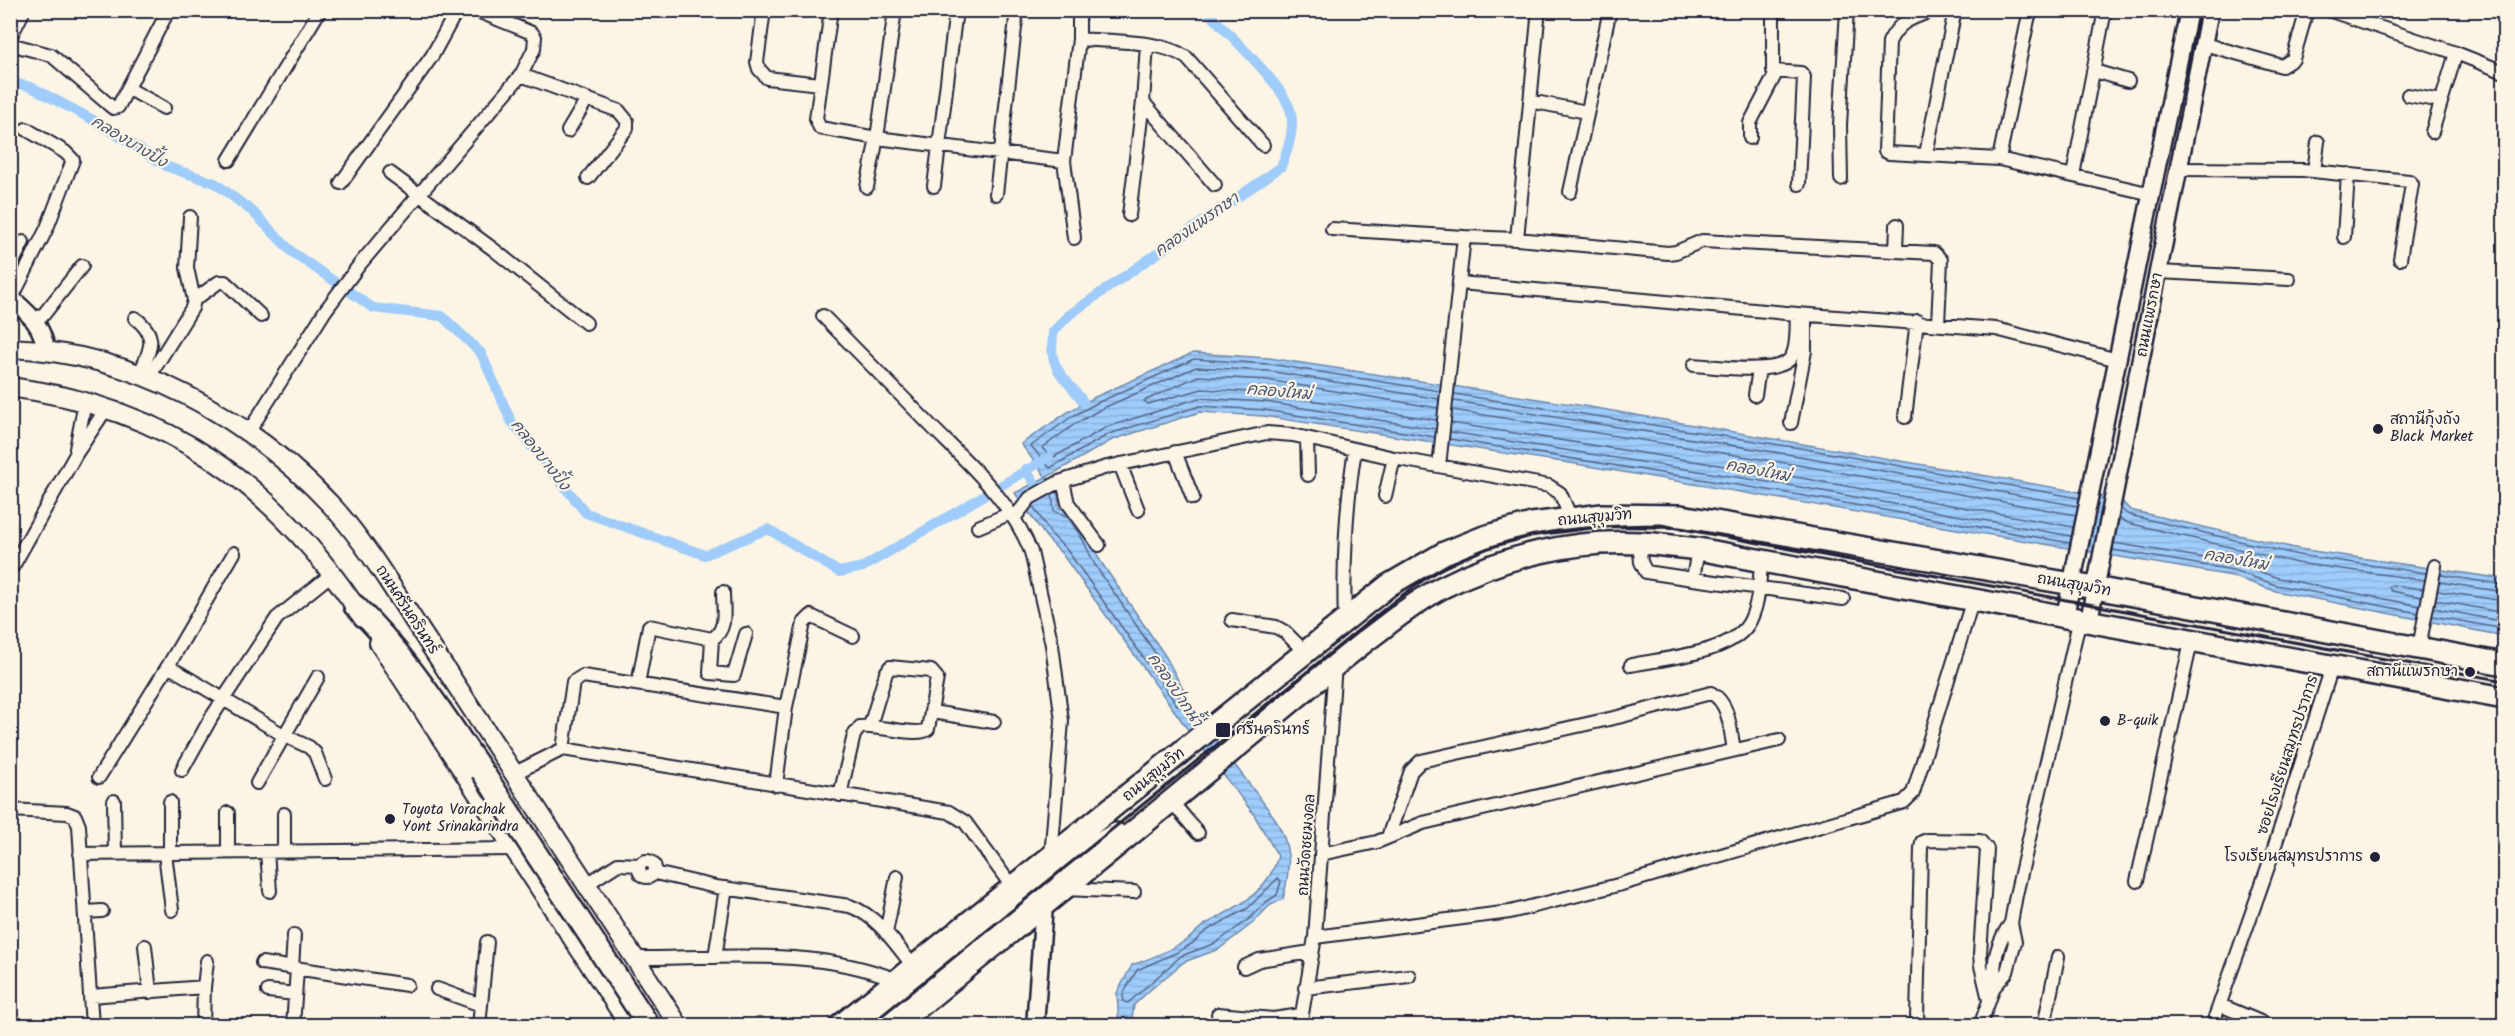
<svg xmlns="http://www.w3.org/2000/svg" width="2515" height="1036" font-family="Kalam,'Playpen Sans Thai',sans-serif">
  <defs>
    <pattern id="water-rules" width="6" height="5" patternUnits="userSpaceOnUse" patternTransform="scale(1.5)"><rect width="6" height="5" fill="#9fccfa"/><path d="M0 2.5h6" fill="none" stroke="#89afd7"/></pattern>
  </defs>
  <rect width="100%" height="100%" fill="#fcf5e5"/>
  <filter id="ink" filterUnits="userSpaceOnUse"><feTurbulence type="fractalNoise" baseFrequency=".0167" numOctaves="2"/><feDisplacementMap in="SourceGraphic" scale="12" xChannelSelector="R" yChannelSelector="G"/><feConvolveMatrix kernelMatrix="1 2 1 2 8 2 1 2 1" color-interpolation-filters="sRGB"/></filter>
  <g filter="url(#ink)">
    <!-- water -->
    <path fill="url(#water-rules)" stroke="#6d88ae" stroke-width="1.5" d="M1193,353L1269,358L1584,406L2120,499L2130,510L2299,549L2504,579V636L2275,591L2232,576L1576,464L1263,416L1200,412L1112,440L1047,477L1058,494L1059,508L1071,510L1088,537L1101,562L1166,657L1195,712L1274,817C1292,847 1291,867 1283,899L1269,906L1253,923L1219,949L1184,962L1150,990L1134,1005L1131,1025H1119L1117,993L1132,965C1152,958 1170,951 1188,939C1194,935 1199,928 1206,924C1236,907 1268,894 1278,856L1253,813L1186,727L1062,554L1046,537L1015,493L1046,477L1021,444L1068,412L1095,397Z"/>
    <g fill="none" stroke-linecap="round" stroke-linejoin="round">
      <!-- shore -->
      <path stroke="#546687" stroke-width="1.5" d="M1454,394L1806,449L2079,498
        M1454,401L1805,457L2078,506
        M1453,410L1804,466L2076,515
        M1436,420L1266,393L1202,389L1148,404L1144,401L1198,376L1267,380L1438,408
        M1451,423L1801,478L2073,527
        M1435,429L1265,402L1199,398L1107,427L1052,458L1042,448L1075,424L1101,409L1196,367L1268,371L1439,399
        M1450,432L1800,487L2071,536
        M1435,437L1264,410L1200,406L1109,434L1050,468L1031,446L1071,417L1097,403L1194,359L1269,364L1440,391
        M1449,439L1799,495L2070,543
        M1033,506L1051,534L1067,550L1177,705L1181,706L1182,702L1160,660L1095,565L1083,540L1068,517L1054,511L1052,495
        M2121,509L2129,515L2298,555L2426,573
        M2119,518L2128,523L2297,563L2425,580
        M2114,543L2235,563L2278,578L2420,606
        M2113,550L2233,570L2276,585L2418,613
        M2441,575L2504,585
        M2439,582L2504,592
        M2438,591L2504,601
        M2421,597L2391,591L2389,587L2392,585L2423,589
        M2436,600L2504,613
        M2434,608L2504,622
        M2433,616L2504,629
        M1278,878L1281,881L1277,895L1266,902L1249,919L1216,943L1181,956L1128,1003L1124,1002L1123,994L1137,970L1178,952L1193,943L1206,931L1248,908Z"/>
      <!-- canal -->
      <path stroke="#9fccfa" stroke-width="10" d="M10,82L31,87L95,121L168,167L215,183L253,212L292,252L373,308L442,316L481,353L511,421L586,513L705,555L768,529L839,572L863,567L1049,457
        M1084,403C1074,387 1056,375 1053,356C1051,349 1053,340 1053,332L1069,315L1281,167C1287,150 1295,131 1291,113C1286,87 1226,32 1206,10
        M1025,469L1043,495"/>
      <!-- street casing -->
      <g stroke="#22223b" stroke-width="16">
        <path id="street" d="M764,10L757,62L759,69L767,78L820,84
          M831,10L816,119L820,128L877,138L1064,161
          M1773,10V71L1801,73L1804,77L1799,184
          M1933,10C1911,19 1900,20 1889,42L1885,151L1889,153L1999,159L2152,194
          M2328,10L2456,53L2504,72
          M10,38L24,10
          M1079,39C1111,42 1160,39 1187,58L1263,145
          M10,44L51,55L107,103L113,108L118,107L166,15
          M2204,44L2282,66L2293,59L2307,10
          M2094,71L2128,81
          M521,75L619,111L627,121V128L588,178
          M129,89L164,108
          M2408,95L2441,101
          M1530,101L1587,112
          M1143,102L1215,185
          M568,131L587,99
          M2432,132L2456,53
          M1750,138V123L1776,73
          M1926,154L1955,10
          M1999,159L2030,10
          M229,160L320,10
          M2179,169L2303,170L2409,181L2412,184L2400,259
          M2314,171L2318,142
          M390,173L493,249L586,323
          M2073,175L2105,10
          M1841,179L1840,125L1847,10
          M341,183L432,56L457,10
          M934,186L956,10
          M867,187L877,138L895,10
          M1570,192L1610,10
          M996,194L1017,10
          M1129,215L1143,102L1147,45
          M1332,229L1464,237
          M2344,237L2348,174
          M1074,238L1064,161L1079,39V10
          M1517,239L1538,19
          M1896,251L1897,225
          M10,268L23,242
          M2159,272L2289,279
          M1460,283L1797,314L1996,329L2118,360
          M12,298L47,228L73,160L65,152L26,129
          M194,300L219,282H225L261,316
          M823,316C859,353 896,390 932,427C969,464 1012,502 1031,552L1052,645L1062,721L1051,857
          M135,318C159,336 150,350 140,373
          M35,320L44,314L82,266
          M1694,365C1714,366 1782,377 1792,356C1798,345 1796,327 1797,314
          M149,377L192,308L194,300L187,268L190,217
          M1755,395L1759,369
          M1905,417L1917,321
          M1791,423L1805,351V315
          M248,433L325,311L360,264L521,75L534,49L535,37L532,33L475,10
          M1307,438L1308,475
          M76,449L85,402
          M1175,452L1193,498
          M1120,464L1138,510
          M1439,466L1464,237L1517,239L1668,253L1676,252L1702,241L1934,253L1941,260L1938,324
          M1063,481L1068,503L1099,545
          M1385,496L1394,458
          M1015,517L1030,498L1059,482L1107,467L1267,433L1293,435L1394,458L1549,486L1560,493L1571,518
          M978,527L1011,513
          M1639,543L1641,562L1646,572L1693,579
          M1698,549L1693,579L1843,599
          M13,566L76,454L106,409
          M1232,620L1276,627L1285,632L1306,653
          M1345,621C1343,567 1346,503 1355,450
          M712,639L710,673L734,675L746,634
          M2419,647L2435,566
          M1631,665C1664,658 1734,654 1750,621C1759,603 1760,581 1761,561
          M168,666L234,553
          M638,684L649,626L712,639C728,629 723,610 723,592
          M932,712L994,722
          M563,749L573,682L583,676L786,707
          M182,770L211,718L277,618L332,574
          M515,773L563,749L949,812L965,822L1013,888
          M99,777L168,666L285,736L309,747L315,753L325,779
          M257,783L318,677
          M776,785L786,707L804,623L811,616L853,636
          M840,795L854,735L860,727C877,724 918,738 928,729L937,678L931,671L890,667L886,673L870,726
          M114,801L115,853
          M1171,801L1198,833
          M170,802V853
          M10,810L67,813L75,816L79,826L92,1026
          M228,813V852
          M284,814V851
          M1388,837L1411,771L1421,761L1618,717L1711,693C1730,703 1730,730 1734,750
          M267,852L270,891
          M165,853L172,910
          M80,854L514,849
          M1321,854L1377,842L1423,823L1779,740
          M639 869a8 8 0 1 1 16 0a8 8 0 1 1-16 0Z
          M655,873L716,887L850,906C879,917 895,944 914,967
          M2137,881L2192,638
          M587,884L618,864L640,865
          M1064,889L1134,892
          M85,912L102,911
          M886,933L897,877
          M1315,937L1510,912L1618,885L1904,802L1913,793L1973,599
          M145,946L150,992
          M715,957L726,888
          M634,958C721,958 814,947 897,980
          M262,963L407,985
          M1244,967L1259,960L1311,952
          M292,968L294,935
          M204,987L207,961
          M1994,987C1993,962 1996,943 2011,923
          M1305,988L1409,976
          M437,989L481,1005L479,1026
          M268,991L295,994
          M91,996L204,987L203,1026
          M481,1005L487,942
          M2220,1005L2270,1026
          M1218,1014L1273,1019L1301,1015
          M293,1026L297,969
          M1300,1026L1315,937L1335,665
          M1928,1026L1921,1024L1917,1019L1921,848L1922,842L1927,840L1980,841L1987,849L1980,954L1981,966L1989,1000
          M1980,1026L1994,987L2007,972L2015,942L2011,923L2016,895L2080,618
          M2044,1026L2058,957
          M2212,1026L2269,864L2333,664"/>
      </g>
      <!-- secondary casing -->
      <g stroke="#22223b" stroke-width="21">
        <path id="secondary" d="M10,297C30,315 41,323 46,349
          M2065,616L2189,10
          M2089,620L2210,10
          M1035,1026L1044,905"/>
      </g>
      <!-- primary casing -->
      <g stroke="#22223b" stroke-width="22">
        <path id="primary" d="M10,348C135,353 248,416 333,507C355,531 374,559 392,587L679,1026
          M10,387C170,408 276,485 363,618
          M379,643L630,1026"/>
      </g>
      <!-- highway casing -->
      <g stroke="#22223b" stroke-width="26">
        <path id="highway" d="M355,606C406,655 442,713 482,771
          M840,1026L1389,585L1444,553L1484,537L1532,524L1602,515L1681,516L2095,588L2504,664
          M870,1026L1055,875L1087,851L1116,834
          M895,1026C1008,934 1121,843 1233,750C1278,713 1322,675 1368,639C1392,621 1416,601 1443,587C1502,557 1574,539 1640,543C1659,544 1679,547 1698,549L2504,698"/>
      </g>
      <!-- street -->
      <use href="#street" stroke="#fcf5e5" stroke-width="12"/>
      <!-- secondary -->
      <use href="#secondary" stroke="#fcf5e5" stroke-width="16"/>
      <!-- primary -->
      <use href="#primary" stroke="#fcf5e5" stroke-width="18"/>
      <!-- highway -->
      <use href="#highway" stroke="#fcf5e5" stroke-width="21"/>
      <!-- rail -->
      <path stroke="#22223b" stroke-width="3" d="M869,1026L1397,599C1412,589 1427,576 1443,568C1518,529 1579,526 1661,525L2504,681"/>
      <!-- highway-bridge casing -->
      <g stroke="#22223b" stroke-width="26" stroke-linecap="butt">
        <path id="highway-bridge" d="M482,771L649,1026"/>
      </g>
      <!-- highway-bridge -->
      <use href="#highway-bridge" stroke="#fcf5e5" stroke-width="21"/>
    </g>
  </g>
  <!-- markers -->
  <g fill="#22223b" stroke="#fcf5e5" stroke-width="2">
    <circle cx="2378" cy="429" r="6"/>
    <circle cx="2470" cy="672" r="6"/>
    <circle cx="2105" cy="721" r="6"/>
    <rect x="1215" y="722" width="16" height="16" rx="3"/>
    <circle cx="390" cy="819" r="6"/>
    <circle cx="2375" cy="857" r="6"/>
  </g>
  <g text-anchor="middle" dominant-baseline="central" stroke-width="4.5" stroke-linejoin="round" paint-order="stroke">
    <!-- street labels -->
    <g font-size="15" fill="#22223b" stroke="#fcf5e5">
      <text transform="translate(2150 315) rotate(-79)">ถนนแพรกษา</text>
      <text transform="translate(1595 518) rotate(-5)">ถนนสุขุมวิท</text>
      <text transform="translate(2074 585) rotate(10)">ถนนสุขุมวิท</text>
      <text transform="translate(407 610) rotate(57)">ถนนศรีนครินทร์</text>
      <text transform="translate(2288 755) rotate(-72)">ซอยโรงเรียนสมุทรปราการ</text>
      <text transform="translate(1154 775) rotate(-39)">ถนนสุขุมวิท</text>
      <text transform="translate(1307 845) rotate(-86)">ถนนวัดชยมงคล</text>
    </g>
    <!-- poi labels -->
    <g font-size="15" fill="#22223b" stroke="#fcf5e5" text-anchor="start">
      <text x="2390" y="420">สถานีกุ้งถัง<tspan x="2390" dy="17">Black Market</tspan></text>
      <text x="2458" y="672" text-anchor="end">สถานีแพรกษา</text>
      <text x="2117" y="721">B-quik</text>
      <text x="1236" y="730">ศรีนครินทร์</text>
      <text x="402" y="810">Toyota Vorachak<tspan x="402" dy="17">Yont Srinakarindra</tspan></text>
      <text x="2363" y="857" text-anchor="end">โรงเรียนสมุทรปราการ</text>
    </g>
    <!-- water labels -->
    <g font-size="16" font-style="italic" fill="#485574" stroke="#fcf5e5">
      <text transform="translate(129 142) rotate(31)">คลองบางปิ้ง</text>
      <text transform="translate(1197 225) rotate(-35)">คลองแพรกษา</text>
      <text transform="translate(1279 392) rotate(5)">คลองใหม่</text>
      <text transform="translate(540 455) rotate(52)">คลองบางปิ้ง</text>
      <text transform="translate(1758 471) rotate(11)">คลองใหม่</text>
      <text transform="translate(2236 560) rotate(10)">คลองใหม่</text>
      <text transform="translate(1175 690) rotate(56)">คลองปากน้ำ</text>
    </g>
  </g>
  <!-- margin -->
  <rect width="2515" height="1036" fill="none" stroke="#fcf5e5" stroke-width="36"/>
  <rect x="18" y="18" width="2479" height="1000" fill="none" stroke="#22223b" stroke-width="2" filter="url(#ink)"/>
</svg>
